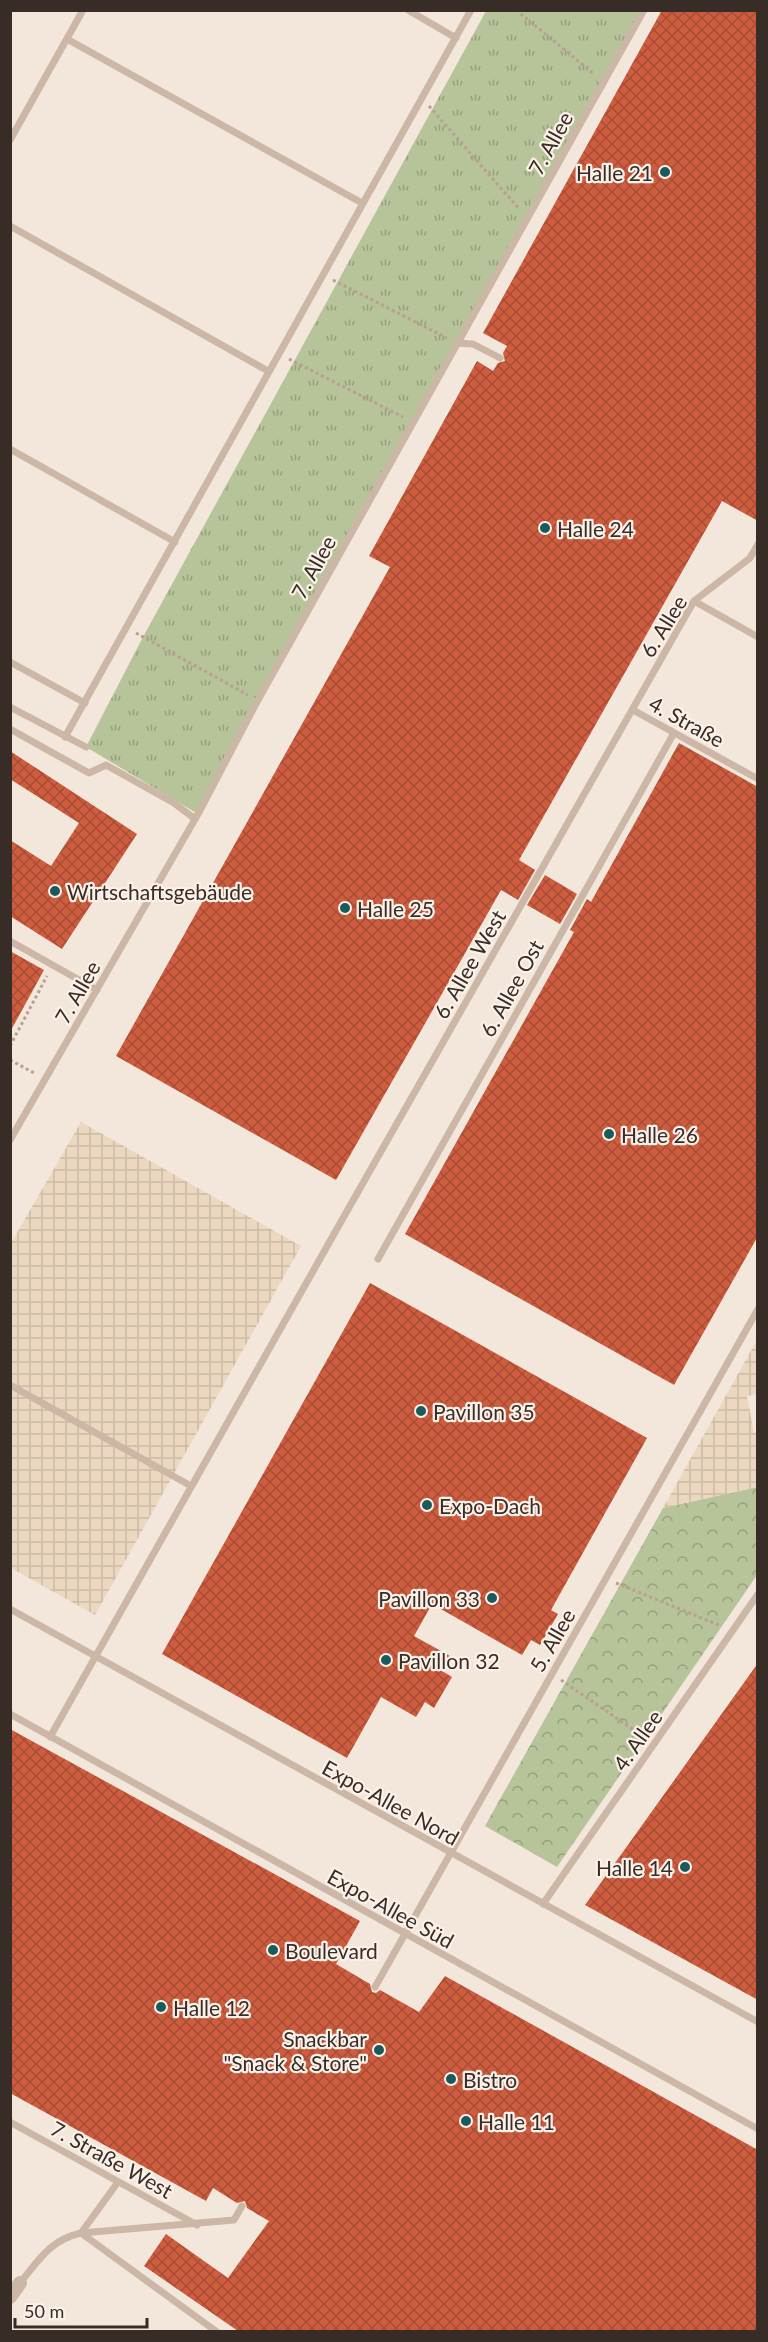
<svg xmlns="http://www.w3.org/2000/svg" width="768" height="2342" font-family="Lato,sans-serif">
  <defs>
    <pattern id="grass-tufts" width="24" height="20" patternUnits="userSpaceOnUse" patternTransform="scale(1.5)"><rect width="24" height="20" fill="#b7c49a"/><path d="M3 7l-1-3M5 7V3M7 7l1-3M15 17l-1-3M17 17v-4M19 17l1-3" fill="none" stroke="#969f7e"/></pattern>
    <pattern id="forest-crowns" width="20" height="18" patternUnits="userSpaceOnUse" patternTransform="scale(1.5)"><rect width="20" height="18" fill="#b7c49a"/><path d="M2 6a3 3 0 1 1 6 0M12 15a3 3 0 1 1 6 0" fill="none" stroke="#969f7e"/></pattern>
    <pattern id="plaza-grid" width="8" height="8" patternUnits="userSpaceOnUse" patternTransform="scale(1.5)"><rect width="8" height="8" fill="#ecd8c1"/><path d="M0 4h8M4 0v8" fill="none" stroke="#cbbaa6"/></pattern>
    <pattern id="building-cross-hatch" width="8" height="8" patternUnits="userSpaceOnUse" patternTransform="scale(1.5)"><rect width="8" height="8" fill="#ce5d3f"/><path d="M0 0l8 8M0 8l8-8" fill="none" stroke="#a84d35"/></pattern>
  </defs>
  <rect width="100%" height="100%" fill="#f3e7db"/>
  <!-- grass -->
  <path fill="url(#grass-tufts)" d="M486,11H644L198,814L86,747L143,637Z"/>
  <!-- forest -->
  <path fill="url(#forest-crowns)" d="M757,1487V1575L557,1867L485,1826L663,1508Z"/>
  <!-- plaza -->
  <path fill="url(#plaza-grid)" d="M81,1122L301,1246L95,1615L11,1568V1243Z
    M757,1340V1394L747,1396L754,1433L757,1432V1487L663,1508Z"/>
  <!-- building -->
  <path fill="url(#building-cross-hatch)" d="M662,10H758V521L722,501L519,860L535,870L518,900L501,890L336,1180L116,1056L390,567L369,556L477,361L493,371L498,363L505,361L503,353L507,346L483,333Z
    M679,743L758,787V1236L674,1385L405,1234L574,932L570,930L587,899L591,902Z
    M10,751L137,834L62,949L10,916V840L51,866L79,823L10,779Z
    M545,875L577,894L560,924L527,905Z
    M10,951L44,970L10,1032Z
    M370,1283L647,1438L551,1610L558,1614L540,1645L531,1640L522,1655L432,1604L414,1636L450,1656L442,1671L452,1677L434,1708L425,1702L416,1717L381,1697L347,1758L162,1654Z
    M758,1663V2000L585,1905Z
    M10,1729L360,1921L336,1964L370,1984L372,1992L376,1993L380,1990L419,2012L445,1976L758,2150V2331H238L144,2266L166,2234L228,2278L269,2221L247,2208L245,2201L237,2203L213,2188L206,2201L10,2093Z"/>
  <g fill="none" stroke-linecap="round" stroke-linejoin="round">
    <!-- path -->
    <path stroke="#b8a090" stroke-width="3" stroke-dasharray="3 3" stroke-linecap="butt" d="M516,10L594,74
      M429,106L520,210
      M333,280L447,338
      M289,359L403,417
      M136,633L248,695
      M10,1046L47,976
      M10,1060L36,1074
      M616,1583L721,1626
      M561,1680L644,1737"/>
    <!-- lane -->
    <path stroke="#ccb6a6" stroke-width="7" d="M408,10L456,38
      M67,39L362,203
      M10,140L83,10
      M10,226L268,371
      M457,343L473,344L500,358
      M10,449L175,542
      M694,601L758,637
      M10,662L85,703
      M10,707L86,747
      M633,710L758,779
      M10,729L89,773L106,765L174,803L195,819
      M65,737L471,10
      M10,941L97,990
      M10,1140L198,814L258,700L644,10
      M378,1259L674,733
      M10,1385L191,1486
      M10,1609L758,2022
      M10,1714L758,2129
      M50,1737L334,1234L694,601L750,558L758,544
      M543,1904L758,1594
      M375,1987L758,1309
      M10,2122L197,2225
      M118,2182L81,2233L217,2332
      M20,2283C39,2260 50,2240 81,2233L234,2220L242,2206"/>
    <!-- street -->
    <path stroke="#ccb6a6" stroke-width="14" d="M10,2297L20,2283"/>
  </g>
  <!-- markers -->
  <g fill="#1a5a5c" stroke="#fbf1e8" stroke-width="2">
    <circle cx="665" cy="172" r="6"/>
    <circle cx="545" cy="528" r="6"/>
    <circle cx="55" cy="891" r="6"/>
    <circle cx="345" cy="908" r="6"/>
    <circle cx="609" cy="1134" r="6"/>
    <circle cx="421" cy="1411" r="6"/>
    <circle cx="427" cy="1505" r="6"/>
    <circle cx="492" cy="1598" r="6"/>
    <circle cx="386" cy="1660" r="6"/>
    <circle cx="685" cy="1867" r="6"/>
    <circle cx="273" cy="1950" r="6"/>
    <circle cx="161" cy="2007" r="6"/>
    <circle cx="379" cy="2050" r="6"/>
    <circle cx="451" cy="2079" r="6"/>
    <circle cx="466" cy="2121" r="6"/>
  </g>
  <g text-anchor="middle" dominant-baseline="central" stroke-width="4.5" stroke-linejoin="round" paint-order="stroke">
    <!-- street labels -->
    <g font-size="21" fill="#382c27" stroke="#fbf1e8">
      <text transform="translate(550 143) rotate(-61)">7. Allee</text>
      <text transform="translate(313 567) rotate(-61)">7. Allee</text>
      <text transform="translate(663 626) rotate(-58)">6. Allee</text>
      <text transform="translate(687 721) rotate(29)">4. Straße</text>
      <text transform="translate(469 964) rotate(-60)">6. Allee West</text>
      <text transform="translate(511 988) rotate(-61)">6. Allee Ost</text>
      <text transform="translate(77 992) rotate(-60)">7. Allee</text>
      <text transform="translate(552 1640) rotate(-60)">5. Allee</text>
      <text transform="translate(637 1740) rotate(-55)">4. Allee</text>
      <text transform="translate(391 1802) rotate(29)">Expo-Allee Nord</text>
      <text transform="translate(391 1908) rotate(29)">Expo-Allee Süd</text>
      <text transform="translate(112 2159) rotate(29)">7. Straße West</text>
    </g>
    <!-- poi labels -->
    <g font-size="21" fill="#382c27" stroke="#fbf1e8" text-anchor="start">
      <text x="653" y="172" text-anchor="end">Halle 21</text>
      <text x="557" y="528">Halle 24</text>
      <text x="67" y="891">Wirtschaftsgebäude</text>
      <text x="357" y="908">Halle 25</text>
      <text x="621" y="1134">Halle 26</text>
      <text x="433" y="1411">Pavillon 35</text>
      <text x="439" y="1505">Expo-Dach</text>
      <text x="480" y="1598" text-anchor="end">Pavillon 33</text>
      <text x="398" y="1660">Pavillon 32</text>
      <text x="673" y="1867" text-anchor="end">Halle 14</text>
      <text x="285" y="1950">Boulevard</text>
      <text x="173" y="2007">Halle 12</text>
      <text x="367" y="2038" text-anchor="end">Snackbar<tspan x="367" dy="24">"Snack &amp; Store"</tspan></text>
      <text x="463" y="2079">Bistro</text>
      <text x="478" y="2121">Halle 11</text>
    </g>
  </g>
  <!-- border -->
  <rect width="768" height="2342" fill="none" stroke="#382c27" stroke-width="24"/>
  <!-- scale -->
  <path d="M15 2318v9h132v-9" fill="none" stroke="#382c27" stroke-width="3"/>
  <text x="24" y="2318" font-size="18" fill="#382c27" stroke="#fbf1e8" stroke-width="4.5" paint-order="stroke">50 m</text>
</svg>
